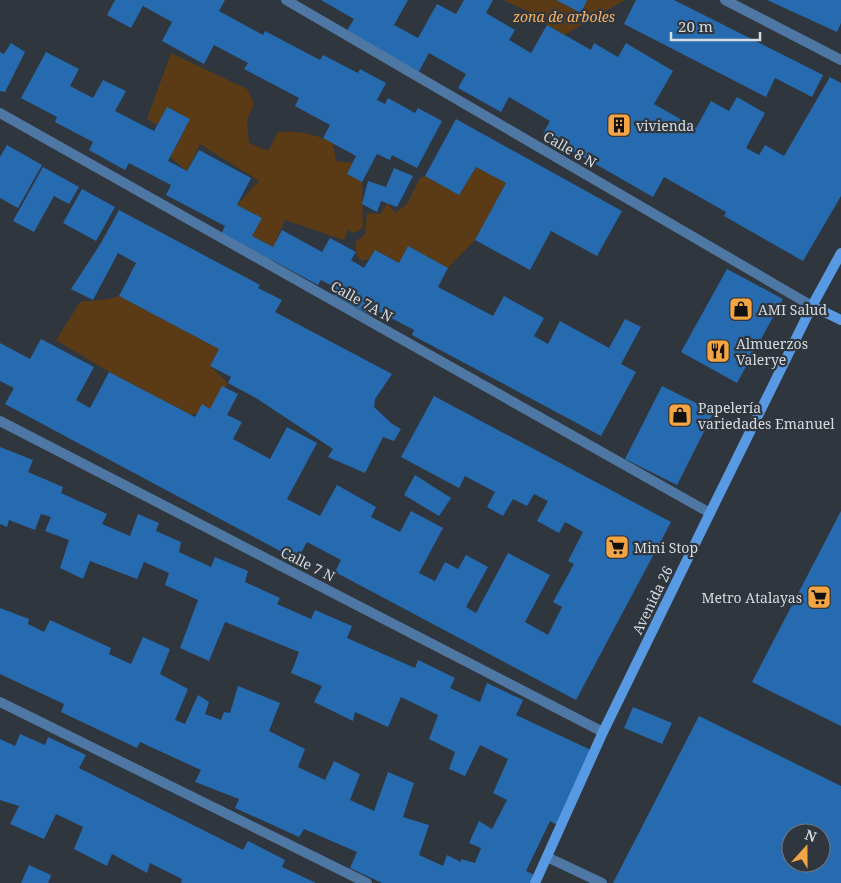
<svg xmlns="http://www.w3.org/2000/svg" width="841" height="883" font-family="'Noto Serif',serif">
  <rect width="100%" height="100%" fill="#2f363e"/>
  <!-- green -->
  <path fill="#5a3b16" d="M503,0H625L564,35L547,25L538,16Z
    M171,53L247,89L254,103L247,121L249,143L268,151L278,132C297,130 316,134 333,143L336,161L353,163L347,174L362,182L363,228L354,233L348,230L344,240L285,220L273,247L252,236L261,218L237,205L259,181L200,144L187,171L170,157L190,119L167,107L157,125L147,119Z
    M476,167L506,183L475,240L448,268L408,246L399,263L375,250L368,260H360L356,252V242L365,234L367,213L381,214L387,203L395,213L407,204L420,178L425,176L459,195Z
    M119,296L219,349L210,366L228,383L210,409L191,415L109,372L56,340L80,302L108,299Z"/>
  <!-- building -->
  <path fill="#266bb0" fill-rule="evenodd" d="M115,0H225L219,11L263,35L265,31L320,60L323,55L358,73L360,69L386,83L377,100L385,104L388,98L415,113L418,108L442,121L417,168L392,155L390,160L377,154L362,182L347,174L356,156L323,138L330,125L295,106L299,98L244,69L248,63L214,45L204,64L162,41L172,22L143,6L131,28L107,15Z
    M321,0H408L394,25L418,38L437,4L456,14L464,0H493L486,13L515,30L509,40L531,53L547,25L591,50L594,43L618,57L626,43L673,71L654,104L696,128L711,101L729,111L737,97L765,113L746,148L759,155L765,145L784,156L830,77L841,83V196L803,261L724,216L726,212L664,177L653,197L543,134L550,121L509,97L501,112L458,88L466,74L429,53L418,73L346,32L354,19Z
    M556,0H587L581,13Z
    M636,0H674L823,75L812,97L775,78L766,97L624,24Z
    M767,0H841V23L837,32Z
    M11,43L25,52L5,92L0,91V52L4,54Z
    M46,52L79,69L70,86L93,98L103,80L126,91L115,111L154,131L167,107L190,119L168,161L187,171L199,150L251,178L237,205L262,218L252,236L273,247L282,230L322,252L330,238L356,252L351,260L364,268L375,250L399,263L408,246L448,268L438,287L493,316L504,296L544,318L534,336L548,344L560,321L609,348L625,319L641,327L621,364L636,372L601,436L412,335L414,330L374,309L370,315L333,295L336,288L321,280L318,285L270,259L268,262L220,236L225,226L166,195L171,185L129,163L125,170L89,150L93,142L55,122L57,117L21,98Z
    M456,119L622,211L597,256L551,231L530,270L475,240L506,183L476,167L459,195L425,176Z
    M7,145L42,165L18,208L0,198V157Z
    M43,167L79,187L69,204L54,196L34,232L13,221Z
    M394,168L413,176L397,207L381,201L377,212L362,204L368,181L386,187Z
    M82,189L115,207L96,241L63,223Z
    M119,210L260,285L258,288L282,300L275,312L392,374L375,399L374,407L391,423L401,429L394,441L383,437L365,473L328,457L333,449L256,398L228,383L231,377L210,366L219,349L119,296L136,263L118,253L93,300L71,289L101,243Z
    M727,269L783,299L737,383L681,352Z
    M41,339L94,367L76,400L90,408L109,372L195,417L202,404L210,409L222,386L238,394L227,415L242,422L233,439L270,459L287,427L317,443L287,499L320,516L337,485L376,507L371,517L400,532L411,511L443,528L419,573L435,581L445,562L458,569L466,555L488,567L466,607L476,613L508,553L550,575L525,622L548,635L562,607L553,602L574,564L568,561L583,532L565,522L559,533L537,521L548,501L534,494L527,506L513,499L503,516L487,507L495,492L465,476L459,488L401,457L434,396L671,522L576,700L335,572L341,560L307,542L297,560L5,404L14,388L0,381V343L30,359Z
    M662,386L714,412L677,485L625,459Z
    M0,447L33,460L28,472L63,487L61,493L107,514L102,524L130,536L138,514L159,523L156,531L181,542L179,552L211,567L215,557L248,571L245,582L280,598L277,604L311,619L315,610L352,626L347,638L415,668L418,660L455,678L450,688L480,702L487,683L523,700L516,715L593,751L557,825L550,821L526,871L534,875L531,883H382L350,868L357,852L304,829L299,837L235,808L239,799L195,782L201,770L140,742L137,748L61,712L64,704L0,674V608L29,619L28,624L44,632L50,620L111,648L109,654L131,664L143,637L170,649L160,674L188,689L175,720L185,724L198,695L209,702L205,714L221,720L224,712L230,713L238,686L280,703L269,731L305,749L298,767L325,780L334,761L360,774L350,800L374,811L388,772L414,783L403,817L429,825L419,855L443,866L447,855L461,862V859L475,863L481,848L469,843L479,821L492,829L507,800L493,793L508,759L480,745L465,776L449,769L455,752L429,739L438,715L401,697L388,727L355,712L353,721L314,702L322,686L291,673L299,652L225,622L209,661L180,648L198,600L165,585L169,573L144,562L137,579L90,561L83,579L60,568L69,540L45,531L51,517L41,514L35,530L9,520L7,527L0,524Z
    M415,475L451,498L439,516L404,495Z
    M841,511V726L752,682Z
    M633,707L672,723L662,744L624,728Z
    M699,716L841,786V883H613ZM791,833H821V863H791Z
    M20,734L45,745L48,737L86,755L79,768L243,850L248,841L285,860L282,867L316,883H181L182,879L150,863L147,873L112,854L107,866L74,849L83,827L56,814L44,839L10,824L19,806L0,800V739L15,746Z
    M29,865L51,875L48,883H21Z"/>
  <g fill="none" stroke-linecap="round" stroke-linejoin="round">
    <!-- street -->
    <path stroke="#4e77a4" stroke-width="10" d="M286,0L812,306
      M725,0L841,60
      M0,113L710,513
      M0,421L603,732
      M0,702L367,883
      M547,857L602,883"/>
    <!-- secondary -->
    <path stroke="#579ae3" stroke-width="10" d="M812,306L841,320
      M535,883L603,732L710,513L812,306L841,253"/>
  </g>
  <!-- icons -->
  <defs>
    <g id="building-square" transform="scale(1.25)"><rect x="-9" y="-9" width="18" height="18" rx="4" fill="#f4a443" stroke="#2f363e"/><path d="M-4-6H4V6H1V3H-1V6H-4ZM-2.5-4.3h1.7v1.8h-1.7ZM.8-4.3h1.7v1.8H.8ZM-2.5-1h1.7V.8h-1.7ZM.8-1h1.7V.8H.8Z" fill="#111"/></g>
    <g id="shop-square" transform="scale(1.25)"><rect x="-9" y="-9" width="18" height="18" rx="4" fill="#f4a443" stroke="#2f363e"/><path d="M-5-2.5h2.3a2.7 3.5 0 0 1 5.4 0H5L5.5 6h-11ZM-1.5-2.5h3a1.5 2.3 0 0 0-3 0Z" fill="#111"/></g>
    <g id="restaurant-square" transform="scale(1.25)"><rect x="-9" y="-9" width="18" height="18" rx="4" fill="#f4a443" stroke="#2f363e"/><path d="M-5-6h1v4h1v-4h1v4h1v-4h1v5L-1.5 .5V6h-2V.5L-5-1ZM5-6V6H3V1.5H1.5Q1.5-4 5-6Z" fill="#111"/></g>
    <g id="supermarket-square" transform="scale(1.25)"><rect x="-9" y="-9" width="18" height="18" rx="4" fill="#f4a443" stroke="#2f363e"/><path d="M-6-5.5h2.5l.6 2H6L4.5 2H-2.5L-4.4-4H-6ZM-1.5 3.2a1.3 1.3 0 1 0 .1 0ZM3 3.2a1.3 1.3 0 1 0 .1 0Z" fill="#111"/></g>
  </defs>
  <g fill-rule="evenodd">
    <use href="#building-square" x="619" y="125"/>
    <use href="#shop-square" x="741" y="309"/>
    <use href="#restaurant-square" x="718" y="351"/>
    <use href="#shop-square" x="680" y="415"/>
    <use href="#supermarket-square" x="617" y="547"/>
    <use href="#supermarket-square" x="819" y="597"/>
  </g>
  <g text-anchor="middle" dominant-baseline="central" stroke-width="4.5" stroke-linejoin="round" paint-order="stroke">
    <!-- park labels -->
    <g font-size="14" font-style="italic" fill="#f8b162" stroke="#2f363e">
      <text x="564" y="16">zona de arboles</text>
    </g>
    <!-- poi labels -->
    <g font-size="14" fill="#d6dbe0" stroke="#2f363e" text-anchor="start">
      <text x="636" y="125">vivienda</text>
      <text x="758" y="309">AMI Salud</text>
      <text x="736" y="343">Almuerzos<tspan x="736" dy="16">Valerye</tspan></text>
      <text x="698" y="407">Papelería<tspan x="698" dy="16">variedades Emanuel</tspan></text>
      <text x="634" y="547">Mini Stop</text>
      <text x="802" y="597" text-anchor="end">Metro Atalayas</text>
    </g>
    <!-- street labels -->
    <g font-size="14" fill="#d6dbe0" stroke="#2f363e">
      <text transform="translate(570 149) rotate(30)">Calle 8 N</text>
      <text transform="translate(362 301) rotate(29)">Calle 7A N</text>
      <text transform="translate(308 564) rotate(27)">Calle 7 N</text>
      <text transform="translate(652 600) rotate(-64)">Avenida 26</text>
    </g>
  </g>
  <!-- north arrow -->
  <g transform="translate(806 848) rotate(21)"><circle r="24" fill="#2f363e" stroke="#72787f"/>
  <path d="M0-4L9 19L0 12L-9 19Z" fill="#f4a443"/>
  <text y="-8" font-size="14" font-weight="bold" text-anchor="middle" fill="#d6dbe0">N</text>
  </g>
  <!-- scale -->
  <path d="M671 32v8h89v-8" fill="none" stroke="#d6dbe0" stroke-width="2.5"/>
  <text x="678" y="32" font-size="15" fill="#d6dbe0" stroke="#2f363e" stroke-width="4" paint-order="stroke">20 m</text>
</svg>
